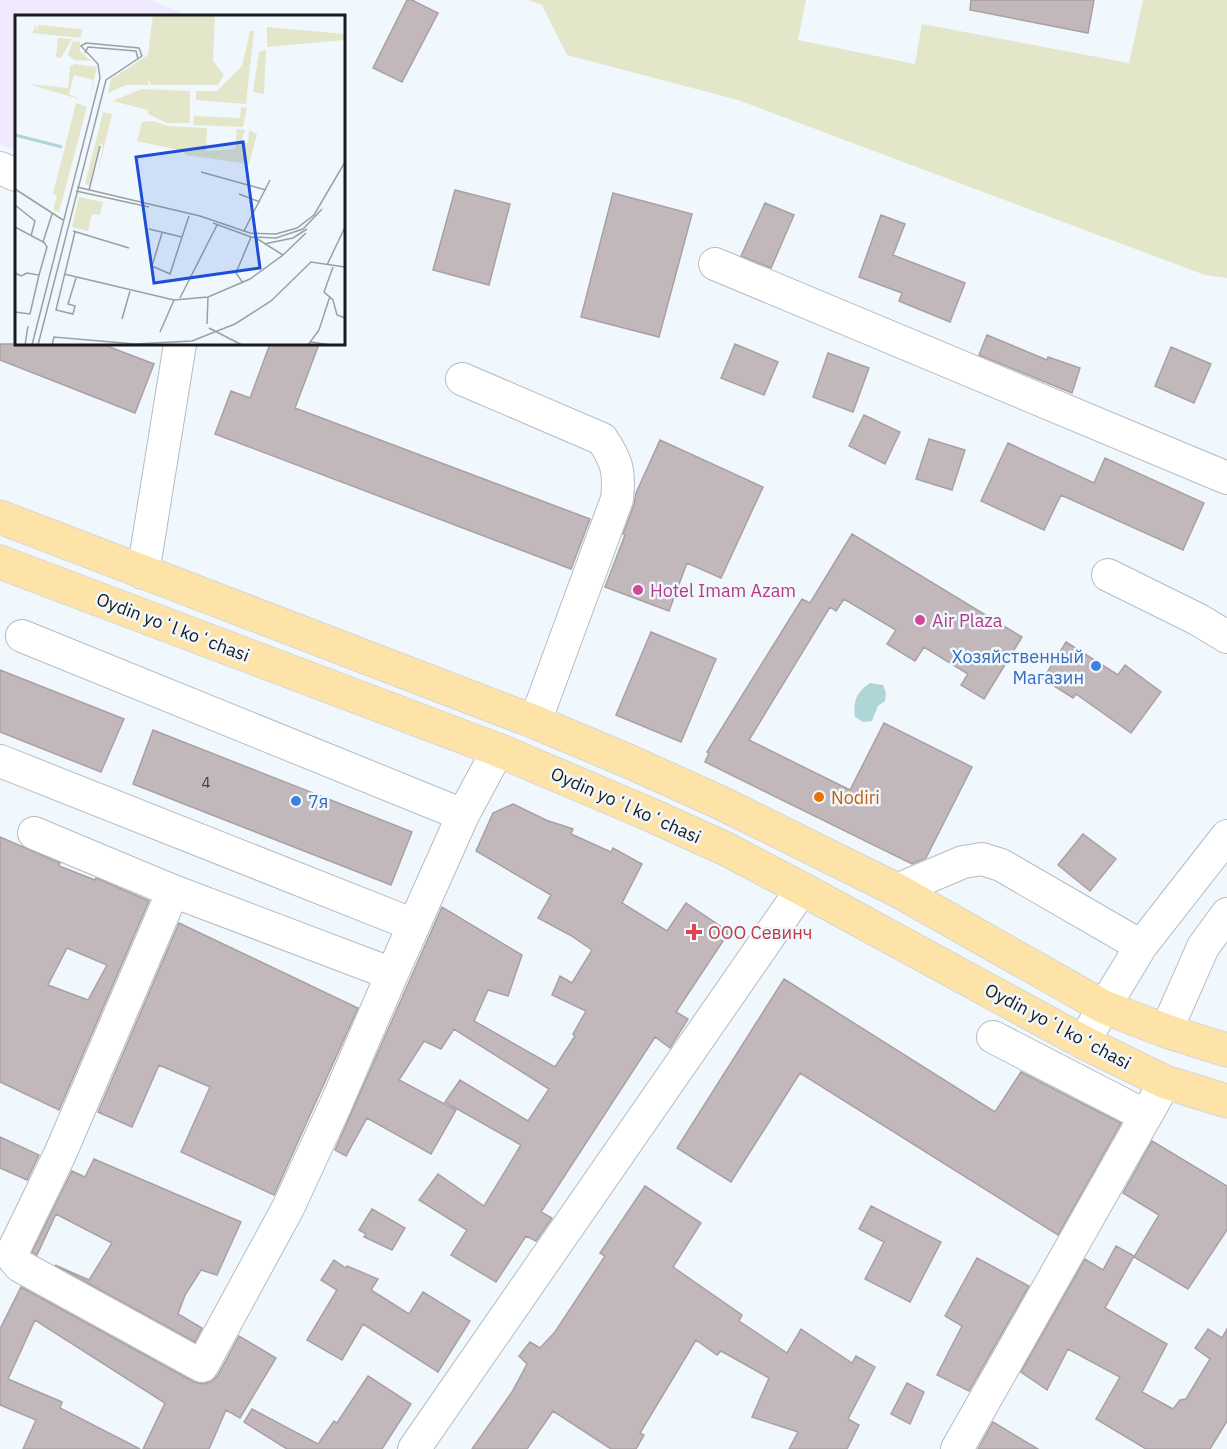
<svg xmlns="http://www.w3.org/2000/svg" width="1227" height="1449" font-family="'IBM Plex Sans',sans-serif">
  <rect width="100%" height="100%" fill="#f0f8fe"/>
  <!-- education -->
  <path fill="#efe8fe" d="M0,0H150L190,16H16V151L0,144Z"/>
  <!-- green -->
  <path fill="#e3e6c8" d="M528,0H806L798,40L915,64L922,24L1129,63L1143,0H1227V278L1205,275L738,100L567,55L542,5Z"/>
  <!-- water -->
  <path fill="#afd6d7" d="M870,683L883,685L886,693L885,701L878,706L872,721L863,722L855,717C853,700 857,692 870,683Z"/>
  <!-- building -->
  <path fill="#c2b8bc" stroke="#aaa0a4" stroke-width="1.5" fill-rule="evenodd" d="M407,0H412L438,13L402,82L373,68Z
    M971,0H1094L1088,33L970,10Z
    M455,190L510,204L489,285L433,270Z
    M613,193L692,214L659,337L581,317Z
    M765,203L794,215L771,268L741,256Z
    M881,215L905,224L893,255L965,283L950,322L899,301L902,293L859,277Z
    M987,335L1047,360L1048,357L1080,368L1072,393L979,355Z
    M0,344H102L154,364L135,413L0,360Z
    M270,344H319L295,408L590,519L571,569L215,434L231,391L250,398Z
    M735,344L778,362L764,395L721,378Z
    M1171,347L1211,364L1194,403L1155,386Z
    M828,353L869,368L853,412L813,397Z
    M864,415L900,432L885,464L849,446Z
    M929,439L965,450L952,490L916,479Z
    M660,440L763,487L721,578L687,563L669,611L605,587L625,535L623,534L634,505L636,493Z
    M1008,443L1094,483L1105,458L1204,503L1183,550L1061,495L1044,530L981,501Z
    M852,534L1022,637L984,699L961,685L968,674L924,647L915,661L887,644L896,630L844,599L836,611L830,607L749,740L850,790L884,723L972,767L926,858L912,864L705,762L709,753L707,752L802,599L810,603Z
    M651,632L716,659L681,742L616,715Z
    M1066,642L1118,675L1125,665L1161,692L1131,733L1076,694L1073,698L1043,679Z
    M0,670L124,719L101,772L0,732Z
    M153,730L412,832L391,885L133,784Z
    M513,804L546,820L573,829L571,834L611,852L613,848L642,864L622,903L667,931L686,903L729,932L676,1012L688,1019L670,1048L655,1037L541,1212L552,1218L536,1241L526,1236L496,1282L451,1255L467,1230L419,1200L438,1174L484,1206L521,1145L445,1102L460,1080L528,1121L549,1089L454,1029L441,1049L424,1041L399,1080L456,1110L431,1154L367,1118L346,1156L335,1150L442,907L522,955L508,996L488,990L474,1021L555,1067L575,1036L573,1034L586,1011L552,995L560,976L572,983L592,950L570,935L538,918L551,895L476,851L493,813Z
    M1083,834L1116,859L1090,891L1058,865Z
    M0,837L60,863L59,866L95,880L96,878L149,901L59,1110L0,1082ZM67,948L107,965L88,1000L48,985Z
    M179,923L358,1008L274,1195L181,1152L210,1087L159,1065L132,1127L98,1112Z
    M784,979L995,1112L1021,1072L1121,1123L1058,1235L800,1073L731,1182L677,1148Z
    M0,1137L39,1155L27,1180L0,1168Z
    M1152,1141L1227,1186V1230L1188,1289L1134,1257L1159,1215L1123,1193Z
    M94,1159L241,1222L217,1275L201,1270L185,1295L178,1314L202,1328L195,1342L55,1265L89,1280L112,1243L56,1214L37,1255L32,1252L72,1171L85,1177Z
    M645,1186L701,1223L673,1267L742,1315L739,1321L787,1353L801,1329L852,1363L856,1356L875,1367L848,1419L859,1425L847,1449H789L798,1432L752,1417L769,1378L721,1351L717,1355L696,1340L640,1433L644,1435L636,1449H611L553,1411L527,1449H472L512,1392L527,1364L519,1356L530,1342L540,1348L555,1332L605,1256L600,1253Z
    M871,1206L941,1242L910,1302L865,1279L884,1242L859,1229Z
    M372,1209L405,1228L392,1250L364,1237L366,1234L359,1230Z
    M1116,1246L1134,1256L1105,1308L1167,1344L1142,1392L1173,1409L1180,1400L1186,1399L1210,1359L1195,1348L1208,1329L1222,1338L1227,1329V1421L1210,1449H1146L1096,1419L1120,1377L1068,1349L1047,1390L1021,1372L1085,1259L1103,1270Z
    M977,1258L1029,1286L969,1391L937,1375L962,1326L945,1316Z
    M334,1260L346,1268L347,1266L378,1279L371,1290L409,1314L423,1292L470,1321L438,1372L363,1324L342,1360L307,1340L337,1290L321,1280Z
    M21,1287L194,1382L203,1384L212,1381L218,1375L239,1336L276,1358L240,1418L226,1410L209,1449H143L165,1403L35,1320L8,1379L62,1402L60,1408L140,1449H23L36,1420L0,1405V1329Z
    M368,1376L411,1404L382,1449H287L244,1422L252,1409L318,1444L334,1421L337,1423Z
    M907,1383L924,1392L910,1424L891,1414Z
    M993,1422L1038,1449H978Z"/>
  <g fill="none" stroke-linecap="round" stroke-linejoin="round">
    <!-- minor casing -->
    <g stroke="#b5bcc3" stroke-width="34">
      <path id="minor" d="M0,168L16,175
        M715,264L1227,478
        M462,379L602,439C617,461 620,472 617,499L535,722
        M143,573L180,344
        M1108,575L1199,620L1227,637
        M22,636L463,815
        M0,761L414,925
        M34,833L173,891L392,974L463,815L498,750
        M897,890L963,862L982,859L1001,865L1141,946
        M173,891L60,1154L13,1251L14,1259L20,1266L202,1366L288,1208L336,1104L392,974
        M1166,1031L1203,947L1227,914
        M993,1037L1146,1116
        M1083,1042L1141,946L1227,836
        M414,1449L802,889
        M957,1449L1165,1082"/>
    </g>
    <!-- major casing -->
    <g stroke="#d5d6d6" stroke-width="35">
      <path id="major" d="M0,517L535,722L628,761L719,802L897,890L1104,1007L1166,1031L1227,1050
        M0,562L498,750L651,815L726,849L802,889L1083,1042L1165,1082L1227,1101"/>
    </g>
    <!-- minor -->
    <use href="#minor" stroke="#fff" stroke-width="32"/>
    <!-- major -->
    <use href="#major" stroke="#fee3a9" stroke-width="33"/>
  </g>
  <!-- markers -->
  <g fill="#d1479c" stroke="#f0f8fe" stroke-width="2">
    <circle cx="638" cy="590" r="6"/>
    <circle cx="920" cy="620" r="6"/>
  </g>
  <g fill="#3f7fe0" stroke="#f0f8fe" stroke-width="2">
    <circle cx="1096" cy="666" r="6"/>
    <circle cx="296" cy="801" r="6"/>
  </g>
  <circle fill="#e8710a" stroke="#f0f8fe" stroke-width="2" cx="819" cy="797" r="6"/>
  <path fill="#e0444e" stroke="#f0f8fe" stroke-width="2" d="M691 923h6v6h6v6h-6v6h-6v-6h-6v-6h6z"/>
  <g text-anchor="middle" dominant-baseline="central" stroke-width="5" stroke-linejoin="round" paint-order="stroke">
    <!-- number labels -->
    <g font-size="15" fill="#424246">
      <text x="206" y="782">4</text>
    </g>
    <!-- hotel labels -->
    <g font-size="18" fill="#b23c85" stroke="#f0f8fe" text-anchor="start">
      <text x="650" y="590">Hotel Imam Azam</text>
      <text x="932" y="620">Air Plaza</text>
    </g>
    <!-- street labels -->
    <g font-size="18" fill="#181b1e" stroke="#f0f8fe">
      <text transform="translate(173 627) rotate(21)">Oydin yoʻl koʻchasi</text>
      <text transform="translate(626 805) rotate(24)">Oydin yoʻl koʻchasi</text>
      <text transform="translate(1058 1026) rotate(28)">Oydin yoʻl koʻchasi</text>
    </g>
    <!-- shop labels -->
    <g font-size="18" fill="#366cbe" stroke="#f0f8fe" text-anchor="end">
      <text x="1084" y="656">Хозяйственный<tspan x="1084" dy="21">Магазин</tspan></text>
      <text x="308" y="801" text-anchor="start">7я</text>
    </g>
    <!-- food labels -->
    <g font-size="18" fill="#c56008" stroke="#f0f8fe" text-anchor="start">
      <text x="831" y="797">Nodiri</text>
    </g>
    <!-- health labels -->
    <g font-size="18" fill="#be3a42" stroke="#f0f8fe" text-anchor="start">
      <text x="708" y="932">ООО Севинч</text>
    </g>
  </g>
  <!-- overview -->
  <g transform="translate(15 15)">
    <rect width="330" height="330" fill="#f0f8fe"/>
    <path d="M138,0H200L198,46L209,60L203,70H136L134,64L133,70H111L93,78L96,64L133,40ZM21,9L22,18L23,10L67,14L66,23L17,18ZM252,12L330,19V25L252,32ZM235,16H239L231,89L181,85V76H202L227,51ZM43,23L57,24L46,43L41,42ZM58,26L65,27V36L76,46L60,45L53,40ZM251,35L249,79L238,77L244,37ZM60,49L82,52L74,86L78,65L59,60L54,79L67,85L13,69L53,73L55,51ZM127,74L175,76V108H152L133,99V95L97,86ZM61,88L72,92L44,197L38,195L42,181L38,179ZM226,92L232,93L228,112L178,110L179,101L225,103ZM88,97L97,99L82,162L88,130L85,129L74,170L70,169ZM137,106L153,111L192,113L191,136L220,134L222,114L230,115L226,127L233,128L234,115L242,119L234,149L171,140L168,136L122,126L127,107ZM64,182L88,187L85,200L77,199L73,216L57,212Z" fill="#e3e6c8"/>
    <path fill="none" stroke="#afd6d7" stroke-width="3" d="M0,120L47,132"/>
    <path fill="none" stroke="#9aa0a4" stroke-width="1.5" d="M70,38L73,32L121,36L123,44M186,157L251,175M62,172L185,201L235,218L261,219L282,213L299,200L330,147M0,174L48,205M74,175L85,131M61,176L134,192M224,179L245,187M0,190L20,206L16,221M198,208L236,222L261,223L288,214L307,194M0,212L28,227L37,199M134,214L167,222L174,201M58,216L114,233M229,216L255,165M60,217L41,295L58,299L60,291L53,289L61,263M147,218L137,251L155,259L167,222M249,229L278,223L292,214M268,240L291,218M312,250L330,212M318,252L309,277L318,285L322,300L330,303M0,258L6,261L12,258L24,260L15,299L0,297M49,259L159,285L193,282L235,264L268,240L241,223M24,260L32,232L29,227M228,268L221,258L236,222M165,283L202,210M107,304L115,276M192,309L193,282M194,313L227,330M145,317L159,285M296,327L316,330M10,330L13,311M17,330L85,63L83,49L66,31L71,28L124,33L127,41L91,65L23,330M37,330L39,322L120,329L177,326L220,309L256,286L296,247L330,252M293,330L304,315L315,281"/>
    <path fill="#1d4ed8" fill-opacity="0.15" stroke="#1d4ed8" stroke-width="3" d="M228,127L245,253L139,268L121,142Z"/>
    <rect width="330" height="330" fill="none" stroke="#181b1e" stroke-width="3"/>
  </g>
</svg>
